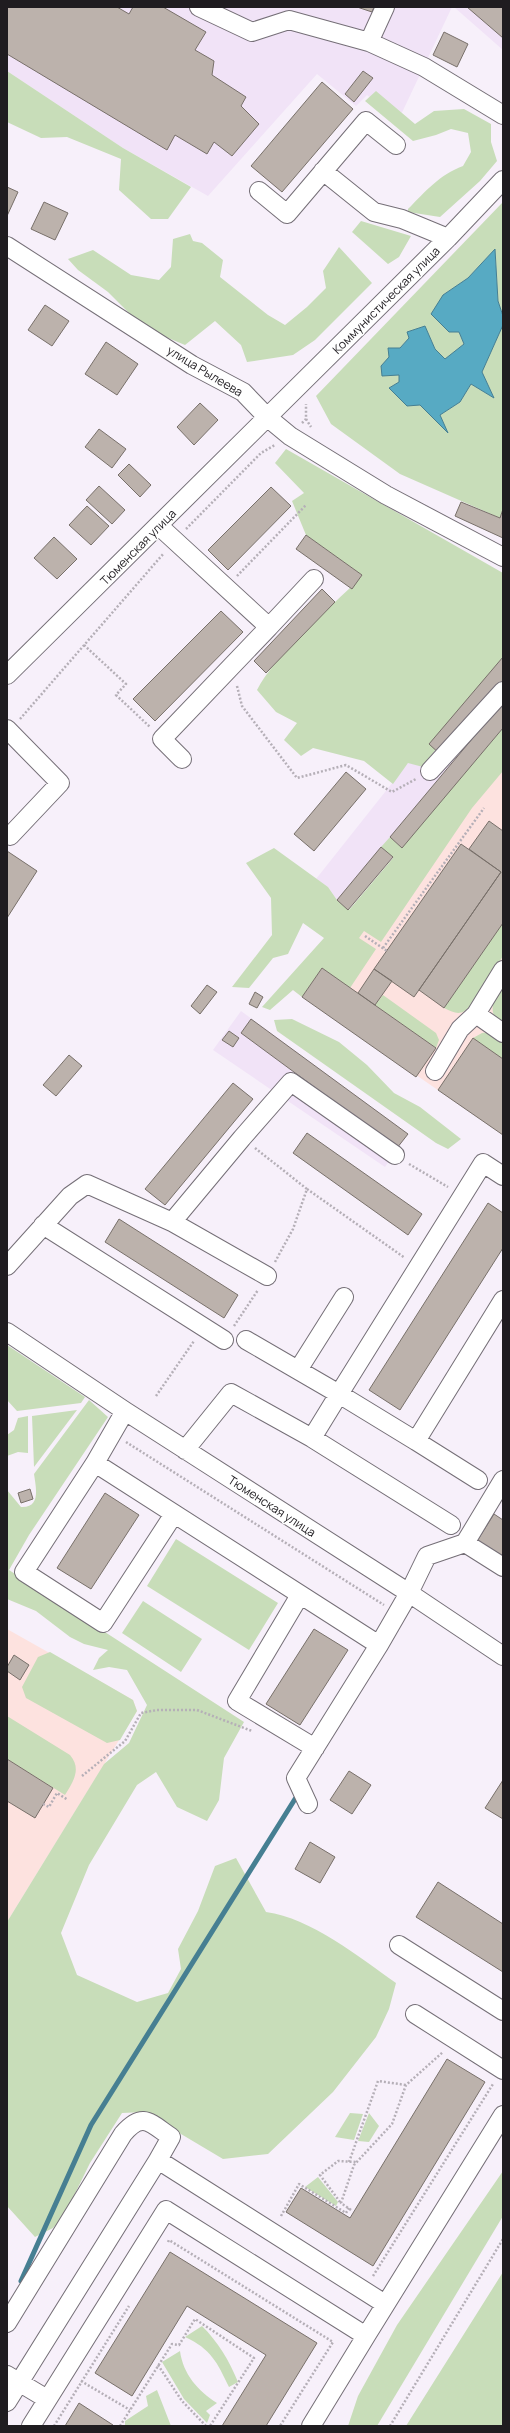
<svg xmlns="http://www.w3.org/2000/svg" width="510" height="2433" font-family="Manrope,sans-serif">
  <rect width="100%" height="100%" fill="#f7f0fa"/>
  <!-- industrial -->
  <path fill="#f1e3f7" d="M7,7H452L398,121L367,95L356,106L317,74L208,196L123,148L7,71Z
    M454,7H503V50Z
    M503,657V728L348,910L337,900L328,887L316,879L408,763L435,750Z
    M241,1011L408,1134L385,1167L213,1050Z"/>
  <!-- education -->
  <path fill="#fde2df" d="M503,747V1135L293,990Z
    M7,1629L133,1700L137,1711L7,1922Z"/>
  <!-- green -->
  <path fill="#c8ddb9" d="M7,71L123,148L191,187L168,219H151L119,190L121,159L67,137L41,138L7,122Z
    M376,91L415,124L434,111L464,109L491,124V142L497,161L480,181L440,217L408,212V209C426,191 439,175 463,166L471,152L468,133L451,129L436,135L413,141L365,101Z
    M503,202V316L498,301L495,249L468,278L443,295L464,344L445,360L435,349L425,326L408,332L409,338L400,348L399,382L389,388L420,405L447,432L440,415L460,402L471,384L494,398L482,372L503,325V509L500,518L400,474L331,424L316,396Z
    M361,221L411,236L399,257L388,264L352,232Z
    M190,234L193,241L202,243L223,260L220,277L268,315L285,325L307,307L326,288L323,271L339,247L372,283L315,340L293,355L247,362L241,345L215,321L185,345L144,328L108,292L78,270L68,259L93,250L131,275L159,280L171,267L173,239Z
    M286,449L503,573V657L423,767L408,763L393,784L364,761L313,748L301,756L284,740L297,723L276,712L257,690C275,657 307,629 334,603C344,593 353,586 362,575L306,535L292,501L304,493L275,463Z
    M503,728V771L472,808L381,942L364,931L359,938L376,949L350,988L322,968L302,997L293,990L270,1010L262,1007L324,938L303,923L288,954L273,958L249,988L232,987L272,935L271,898L246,863L274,848L328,887L337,900L349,910L393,858L381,847L390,837L401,847Z
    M503,923V956L471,1005C462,1016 456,1014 444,1008Z
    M503,983V1025C485,1013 494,999 503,983Z
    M383,995L436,1033L439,1040L436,1048L375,1005Z
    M292,1019L339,1042L367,1065L394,1093L420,1107L461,1139L448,1149L436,1143L277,1031L274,1020Z
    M490,1032L503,1041V1059L473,1038L482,1033Z
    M7,1345L85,1397L81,1403L17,1411L7,1400Z
    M89,1400L108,1417L29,1535L9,1570L244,1722L224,1758L219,1800L207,1821L177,1807L156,1772L137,1785L89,1865L61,1933L77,1975L137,2002L168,1993L181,1969L178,1949L198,1911L215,1866L236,1858L266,1912C311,1918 359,1957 396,1983L389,2009L376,2037L333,2092L268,2154L223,2159L144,2112L122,2113L90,2163L64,2216L53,2228L35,2237L7,2206V1922L104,1764L129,1743L147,1705L127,1670L109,1667L93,1670L99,1658L108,1650L84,1644L70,1637L36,1611L7,1599V1490L21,1507C41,1508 36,1488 34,1474Z
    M77,1410L34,1467L32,1416Z
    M28,1416V1453L18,1452L7,1456V1435L14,1430L18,1418Z
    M176,1539L278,1603L249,1650L147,1586Z
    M143,1601L202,1639L181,1672L122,1633Z
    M50,1652L133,1700L137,1711L120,1740L107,1743L26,1698L22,1687L38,1657Z
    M7,1716L70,1755C82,1769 73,1782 65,1795L7,1759Z
    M350,2113L363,2114L354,2140L335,2137Z
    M369,2113L379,2126L369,2142L358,2141Z
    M503,2171V2216L377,2426H348L358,2396L397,2325Z
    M318,2177L338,2202L336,2206L305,2187Z
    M503,2272V2426H406Z
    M202,2326C218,2342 229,2360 238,2382L229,2387C217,2362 211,2349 185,2337Z
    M180,2351C183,2374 198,2391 217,2403L206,2411L210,2415L207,2423L184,2399L162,2362Z
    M157,2390L171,2426H125V2421L148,2406L146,2396Z"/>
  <!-- water -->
  <path fill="#57aac3" stroke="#467f92" d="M495,249L498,301L503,316V325L482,372L494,398L471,384L460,402L440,415L448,433L420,405L407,406L389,388L399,382V375L382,376L381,366L389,357L388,348H400L409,338L407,332L425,326L435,349L445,359L464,344L459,332H449L431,314L443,295L468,278Z"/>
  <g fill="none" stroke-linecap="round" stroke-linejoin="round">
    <!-- stream -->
    <path stroke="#467f92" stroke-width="5" d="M21,2281L91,2125L295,1799"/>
  </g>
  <!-- building -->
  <path fill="#bcb2ac" stroke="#78706a" d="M7,7H117L129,14L133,7H163L206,32L195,50L214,61L212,75L246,97L241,106L259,124L232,156L214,142L207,154L175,135L167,150L7,54Z
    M357,7H374L372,12Z
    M467,7H503V38Z
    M444,32L468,44L457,67L433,55Z
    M363,71L373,78L354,102L345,94Z
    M322,82L353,109L282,192L251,166Z
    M7,187L18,192L7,216Z
    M44,202L68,213L55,240L31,229Z
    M45,305L69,321L52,346L28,330Z
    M106,342L138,364L117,395L85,374Z
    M200,403L218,420L194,445L177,427Z
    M99,429L126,449L112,468L85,447Z
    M129,464L151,485L140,497L118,475Z
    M99,486L125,510L112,524L86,500Z
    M271,487L291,506L228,570L208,550Z
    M461,502L500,518L503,509V538L455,516Z
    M87,506L109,526L91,545L69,525Z
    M306,535L362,575L352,589L296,549Z
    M54,537L77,559L57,579L34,558Z
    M322,589L335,602L266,673L254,661Z
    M221,611L243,632L155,721L133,699Z
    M503,657V682L441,755L429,744Z
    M503,702V728L402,848L390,837Z
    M346,772L366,789L314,851L294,834Z
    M489,821L503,831V923L444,1008L419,990L501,872L469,849Z
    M461,844L501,872L414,997L374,969Z
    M381,847L393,857L348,910L337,900Z
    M7,851L37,871L7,918Z
    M322,968L436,1048L416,1077L302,997Z
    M374,969L392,981L375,1005L358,993Z
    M207,985L217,992L200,1014L191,1006Z
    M255,992L263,997L257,1008L249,1004Z
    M251,1019L408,1134L397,1148L241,1033Z
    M229,1031L239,1038L233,1047L222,1040Z
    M473,1038L503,1059V1135L438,1090Z
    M69,1055L82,1066L56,1096L43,1085Z
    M233,1083L253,1099L165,1205L145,1189Z
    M307,1133L422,1214L408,1235L293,1153Z
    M488,1203L503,1213V1248L400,1410L369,1390Z
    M119,1219L238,1295L224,1318L105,1242Z
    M30,1489L33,1499L21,1503L18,1493Z
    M105,1493L139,1515L91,1589L57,1568Z
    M494,1514L503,1520V1556L477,1541Z
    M314,1629L348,1650L300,1725L266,1704Z
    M14,1655L29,1665L20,1680L7,1671V1667Z
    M7,1759L53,1788L35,1818L7,1801Z
    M349,1771L371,1785L352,1814L330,1800Z
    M503,1780V1819L485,1808Z
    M310,1842L335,1857L320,1883L295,1869Z
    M438,1882L503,1924V1972L416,1917Z
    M447,2059L485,2082L373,2266L286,2212L301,2188L350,2218Z
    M170,2252L317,2343L266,2426H222L266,2355L187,2306L132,2396L95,2373Z
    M79,2403L113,2425V2426H65Z"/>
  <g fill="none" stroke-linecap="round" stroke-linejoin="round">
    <!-- minor casing -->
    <g stroke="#756f77" stroke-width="20">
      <path id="minor" d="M199,7L252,32L289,20L369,42L424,67L503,115
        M369,42L385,7
        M323,171L374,212L402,219L448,238
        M259,191L287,214L366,121L396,145
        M7,246L192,365L243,392L267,417L290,436L386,495L503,557
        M159,526L269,627L162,739L182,759
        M269,627L314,579
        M7,675L448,238L503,180
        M7,729L60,783L10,836
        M430,771L503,691
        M476,1014L503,1033
        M435,1071L460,1029L476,1014L503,970
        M172,1222L267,1276
        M43,1225L224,1340
        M7,1266L70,1196L87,1184L172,1222L242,1138L291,1082L395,1155
        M7,1332L125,1411L409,1593L427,1556L465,1543L503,1480
        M246,1340L339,1394L483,1163L503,1176
        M298,1370L344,1297
        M125,1411L95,1463L379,1645
        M312,1438L339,1394L416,1441L503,1300
        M416,1441L478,1480
        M185,1450L231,1393L312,1438L451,1525
        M95,1463L24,1572L103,1623L174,1514
        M465,1543L503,1567
        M300,1595L237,1701L315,1748
        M308,1804L296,1778L379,1645L409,1593L503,1656
        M399,1945L503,2011
        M415,2014L503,2070
        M7,2323L123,2134C143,2111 150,2123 171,2137L158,2160
        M366,2336L503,2115
        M7,2375L47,2399
        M7,2402L158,2160L385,2304
        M31,2426L166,2210L366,2336L311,2426"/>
    </g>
    <!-- path -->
    <path stroke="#b5afb7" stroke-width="2.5" stroke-dasharray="2 2" stroke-linecap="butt" d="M306,419L311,427
      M302,423L306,419V404
      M186,529L261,453L275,445
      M237,576L306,505
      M84,645L126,684L116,695L150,727
      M237,686L242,706L297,778L346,765L392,792L416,779
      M20,719L164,553
      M365,936L387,951
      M383,948L484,808
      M255,1148L307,1189
      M409,1164L448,1187
      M275,1262L293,1229L307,1189L405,1258
      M234,1326L258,1290
      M156,1396L194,1341
      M126,1442L384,1605
      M82,1776L125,1741L141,1713L157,1710H197L252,1731
      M43,1804L49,1807L57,1793L68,1800
      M349,2162L378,2081L406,2085
      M340,2202L320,2175L338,2161L356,2162
      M351,2210L341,2203L354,2165L392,2124L406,2085L443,2052
      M281,2216L299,2184L346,2213L349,2208
      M168,2242L169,2240L333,2342L280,2426
      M373,2276L493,2084
      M158,2365L182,2401L206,2426
      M81,2381L130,2410
      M54,2426L129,2306
      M120,2426L172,2344L179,2345L195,2319L254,2358L210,2426
      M390,2426L503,2239"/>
    <!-- minor -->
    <use href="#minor" stroke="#fff" stroke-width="18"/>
  </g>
  <g text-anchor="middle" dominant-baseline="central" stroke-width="3" stroke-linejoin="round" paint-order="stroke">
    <!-- street labels -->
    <g font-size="12" fill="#1f1c20" stroke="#fff">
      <text transform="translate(386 300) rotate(-45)">Коммунистическая улица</text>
      <text transform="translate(205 371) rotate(31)">улица Рылеева</text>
      <text transform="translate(138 547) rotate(-45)">Тюменская улица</text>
      <text transform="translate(272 1506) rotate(33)">Тюменская улица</text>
    </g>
  </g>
  <!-- border -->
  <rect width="510" height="2433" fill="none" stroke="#1f1c20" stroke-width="16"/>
</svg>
